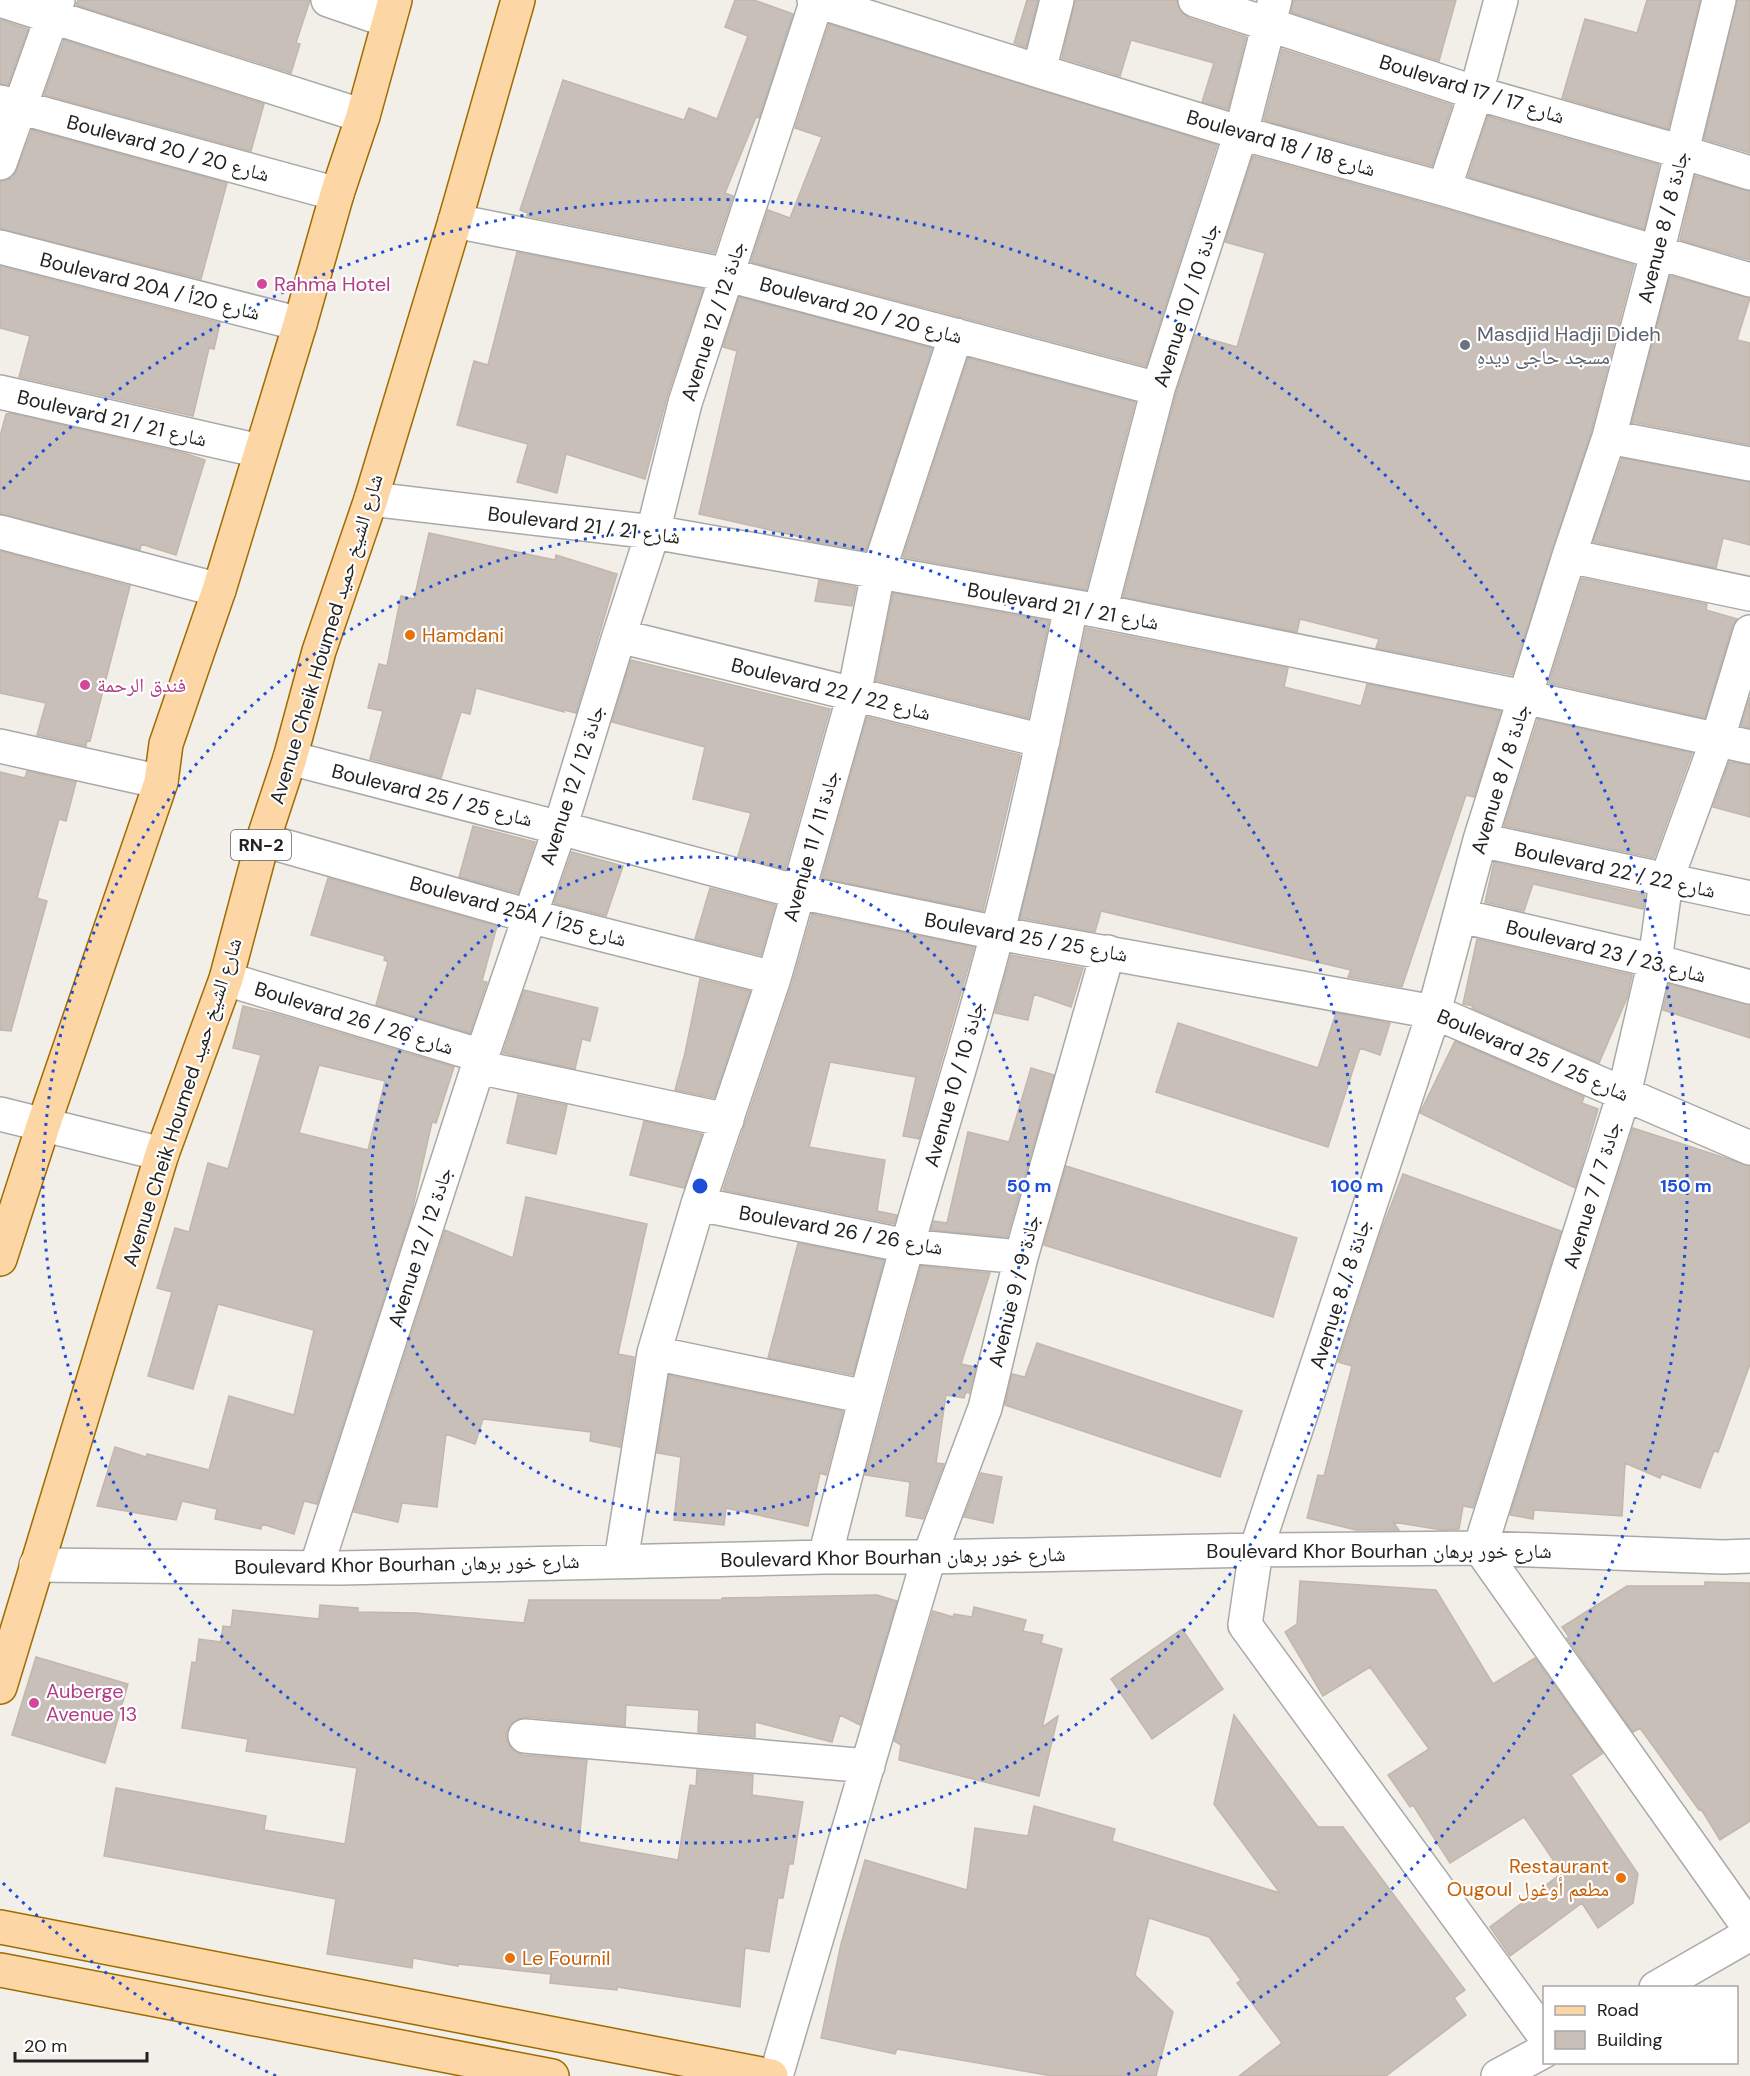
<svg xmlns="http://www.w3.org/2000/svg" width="1750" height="2076" font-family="'DM Sans','Noto Naskh Arabic',sans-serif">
  <rect width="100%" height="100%" fill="#f2efe9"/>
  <!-- building -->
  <path fill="#c7bfb8" stroke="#c4b6ab" stroke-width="1.5" fill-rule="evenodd" d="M78,0H310L296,43L300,44L291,73L76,5Z
    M735,0H754L793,14L759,118L756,117L725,193L733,196L714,253L527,216L528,213L520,210L563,80L684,120L689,108L717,119L748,36L725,27Z
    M1027,0H1038L1026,47L1014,43Z
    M1075,0H1177L1181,12L1189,18L1246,37L1228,109L1202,102L1214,63L1131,40L1120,76L1062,58Z
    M1293,0H1456L1439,61L1291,12Z
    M1647,0H1700L1668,129L1562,98L1585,19L1637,33Z
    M1737,0H1750V153L1704,139Z
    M0,20L28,29L8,85L0,84Z
    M829,24L1217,145L1146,366L751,262L768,210L790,218L822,137L795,128Z
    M64,40L264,104L251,151L44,95Z
    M1282,49L1452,105L1432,166L1264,120Z
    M1488,116L1659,165L1644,229L1468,177Z
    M32,130L227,183L201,279L0,229V181L12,178L17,170Z
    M1253,156L1439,207L1634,265L1591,432L1512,675L1376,648L1379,639L1300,619L1297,632L1123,597L1176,394L1195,335L1237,347L1265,253L1225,242Z
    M1695,176L1750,191V260L1680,240Z
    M517,252L703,289L667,397L645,479L566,454L557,493L517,482L528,444L457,425L474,361L488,365Z
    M0,266L220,323L214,349L209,348L193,416L19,377L30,336L0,328Z
    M1670,276L1750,298L1737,340L1750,343V445L1632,422Z
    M739,297L932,348L866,551L805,540L806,538L699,514L737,351L723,347Z
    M968,358L1135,402L1086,590L903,557Z
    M10,413L184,453L205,460L176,555L141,544L140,550L0,514V436L6,414Z
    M1622,458L1750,482V545L1723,538L1716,568L1593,542Z
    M429,533L555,560L556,555L617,574L576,713L564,710V712L476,688L470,714L461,712L441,778L370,759L383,711L368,708L379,664L387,666L401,596L414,599Z
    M0,551L130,586L90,741L87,740L86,746L37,735L46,703L0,693Z
    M1582,578L1707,604L1706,610L1737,619L1732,627L1705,718L1549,683Z
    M819,580L856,587L852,606L815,601Z
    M893,593L1049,621L1028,718L876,680Z
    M1086,628L1288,668L1284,687L1361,706L1367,684L1501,711L1474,797L1466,795L1402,987L1348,977L1351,970L1101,911L1095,932L1020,918L1061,745Z
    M631,660L830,709L785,869L738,856L751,813L693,799L705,747L612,722Z
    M1750,697V728L1741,726Z
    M867,717L1020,755L983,911L822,878Z
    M1538,719L1692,753L1654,858L1504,826Z
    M1729,762L1750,765V817L1713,807Z
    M27,771L76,782L66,821L59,819L37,898L47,901L11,1031L0,1030V772L25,778Z
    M473,826L535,842L518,893L459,877Z
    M572,852L623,866L606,916L554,903Z
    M1494,862L1645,895L1643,909L1533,884L1524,911L1485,902Z
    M328,878L497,926L482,981L487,982L470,1033L376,1005L388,962L384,960L385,956L311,935Z
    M710,888L775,905L761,955L695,939Z
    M812,914L974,947L919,1139L903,1136L916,1077L830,1062L809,1147L885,1160L877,1211L897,1215L894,1224L723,1190L792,984Z
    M1477,939L1632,975L1627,998L1599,1063L1472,1008L1473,1006L1463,1004Z
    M1011,955L1083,968L1071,1007L1034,994L1028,1020L995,1013Z
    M700,979L750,991L714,1098L675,1090L685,1053Z
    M1669,984L1750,1005V1038L1663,1010Z
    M524,990L598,1008L590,1041L582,1039L575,1069L503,1053Z
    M243,1006L276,1014L454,1067L436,1123L432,1122L412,1211L317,1504L304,1501L294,1534L262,1524L261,1529L215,1519L217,1509L182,1501L176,1520L97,1506L115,1447L146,1457L147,1454L209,1470L229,1396L294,1415L314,1330L218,1304L193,1389L148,1376L172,1292L157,1288L175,1228L189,1232L208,1163L228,1169L261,1055L233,1048ZM319,1065L385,1081L368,1150L299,1133Z
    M1336,1013L1390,1023L1380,1055L1360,1048L1328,1147L1156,1092L1178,1023L1318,1068Z
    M1455,1041L1584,1097L1582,1103L1598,1109L1575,1188L1420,1113Z
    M1031,1068L1054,1075L1007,1237L931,1230L934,1221L947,1223L968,1132L1009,1142Z
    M518,1095L567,1105L556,1154L507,1143Z
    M644,1121L702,1134L684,1188L630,1175Z
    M1633,1128L1750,1166V1364L1718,1452L1714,1451L1700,1488L1662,1474L1660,1478L1625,1463L1622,1516L1534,1510L1533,1519L1510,1515Z
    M1066,1166L1297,1238L1273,1317L1044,1245Z
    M1403,1174L1561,1231L1473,1508L1463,1506L1459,1529L1442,1530L1393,1522L1399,1530H1356L1307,1518L1318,1475L1324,1476L1352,1366L1338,1362L1382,1229Z
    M526,1197L647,1224L618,1354L634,1357L620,1447L590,1441L591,1432L483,1419L475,1444L446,1434L437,1507L402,1503L398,1522L354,1512L445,1230L513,1258Z
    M798,1243L884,1260L853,1375L768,1358Z
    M921,1266L990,1273L961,1364L976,1367L969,1393L966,1392L964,1398L946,1395L936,1463L944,1464L923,1519L906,1516L910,1482L865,1475Z
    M1037,1343L1242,1411L1220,1477L1005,1405L1012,1374L1025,1377Z
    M669,1375L843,1411L826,1475L820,1473L808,1526L726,1508L724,1525L674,1520L681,1457L657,1453Z
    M981,1473L1002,1477L993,1523L964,1517Z
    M1300,1581L1436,1590L1493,1684L1535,1658L1603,1753L1571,1775L1638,1874L1633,1903L1598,1928L1582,1903L1510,1956L1490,1927L1562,1873L1524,1817L1450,1863L1413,1805L1410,1807L1388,1775L1429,1749L1370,1667L1323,1696L1285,1632L1297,1624Z
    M1705,1582L1750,1583V1821L1720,1840L1701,1809L1699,1810L1640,1728L1633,1732L1567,1638L1569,1637L1562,1627L1627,1586H1705Z
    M877,1595L897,1601L860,1725L840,1715L832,1742L755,1722V1737L698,1732L699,1710L626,1705L625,1726L526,1717L518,1719L510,1725L506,1734L508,1744L514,1751L523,1755L587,1760L579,1842L678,1860L690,1785L696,1786L697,1770L753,1775L752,1795L803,1802L793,1864H789L783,1898H778L769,1952L745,1948L740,2007L617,1987V1990L550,1983L551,1974L458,1964V1966L413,1958L412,1968L327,1954L336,1899L104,1856L116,1788L266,1816L264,1830L345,1844L357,1768L246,1751L248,1739L182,1728L192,1662L196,1663L199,1639L221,1642L223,1626L231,1627L233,1610L319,1619L320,1605L358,1608V1612L416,1613L524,1623L529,1600H722V1598Z
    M974,1607L1026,1620L1023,1631L1043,1635L1041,1643L1062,1649L1042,1727L1058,1716L1039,1796L899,1760L901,1745L894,1741L933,1611L953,1617L954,1614L972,1617Z
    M1182,1629L1223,1689L1152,1739L1111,1679Z
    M36,1657L128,1684L105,1763L12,1735Z
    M1234,1715L1318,1827H1343L1465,1990L1454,1998L1466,2015L1386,2076H1239L1282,2043L1237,1983L1241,1980L1209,1937L1149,1918L1135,1975L1173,2012L1156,2076H1052L897,2049L895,2054L821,2038L841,1944L865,1860L967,1890L975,1828L1028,1836L1034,1806L1115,1829L1112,1841L1280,1893L1214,1804Z"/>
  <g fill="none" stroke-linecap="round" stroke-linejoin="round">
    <!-- minor casing -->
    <g stroke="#a9a9a9" stroke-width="36">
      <path id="minor" d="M0,0L363,116
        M328,0L389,21
        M814,0L1039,71L1241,133L1444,189L1750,280
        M1195,0L1476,93L1682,152L1750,173
        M1039,71L1057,0
        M0,102L337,194
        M0,163L58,0
        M1444,189L1476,93L1501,0
        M455,221L728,275L1158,389
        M0,247L300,324
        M0,392L260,451
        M1609,437L1750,464
        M371,499L653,532L1100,611L1524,697L1750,747
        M0,532L219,590
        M1569,556L1750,594
        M1100,611L1158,389L1241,133L1275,0
        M1750,632L1718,738L1666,881L1655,961L1624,1094L1480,1548L1750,1929
        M619,636L1043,741
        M0,746L161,782
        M290,758L560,828L799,892L997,933L1434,1012L1750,1148
        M263,840L529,916L774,978
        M1480,840L1750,898
        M1461,916L1655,961L1750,987
        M226,979L482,1056
        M478,1067L727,1120
        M0,1114L162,1154
        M698,1204L907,1246L1021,1257
        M654,1353L866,1397
        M825,1557C851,1453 878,1350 907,1247C936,1143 970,1039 997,934C1025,826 1048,717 1071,607
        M621,1561L654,1353L698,1204L774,978L854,695L878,573L956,335
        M36,1565L340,1568L825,1557H929L1256,1550L1480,1548L1723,1557L1750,1556
        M316,1568L478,1067L560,828L619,636L653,532L685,403L817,0
        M525,1736L868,1766
        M1544,2035L1245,1625L1256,1550L1434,1012L1480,840L1569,556L1609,437L1657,253L1719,0
        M776,2076L929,1557L985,1408L1021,1257L1108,952"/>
    </g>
    <!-- tertiary casing -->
    <g stroke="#a9a9a9" stroke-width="36">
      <path id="tertiary" d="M1656,1988L1750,1934
        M1498,2076L1544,2051"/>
    </g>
    <!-- primary casing -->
    <g stroke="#a06b00" stroke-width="36">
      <path id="primary" d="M0,1259L43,1126L161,782L166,744L219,590L300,324L337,194L363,116L395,0
        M0,1687L162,1154L226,979L263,840L290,758L319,651L371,499L455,221L518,0
        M0,1927L771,2076
        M0,1970L552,2076"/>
    </g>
    <!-- minor -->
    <use href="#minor" stroke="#fff" stroke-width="33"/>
    <!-- tertiary -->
    <use href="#tertiary" stroke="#fff" stroke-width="33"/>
    <!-- primary -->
    <use href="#primary" stroke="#fcd6a4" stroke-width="33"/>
  </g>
  <!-- distance rings -->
  <g fill="none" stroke="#1d4ed8" stroke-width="3" stroke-dasharray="3 6">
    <circle cx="700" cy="1186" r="329"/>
    <circle cx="700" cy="1186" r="657"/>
    <path d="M276 2076A986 986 0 0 1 3 1883M3 489A986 986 0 1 1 1124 2076"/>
  </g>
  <!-- markers -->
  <g fill="#d1479c" stroke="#fff" stroke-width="2">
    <circle cx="262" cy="284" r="6"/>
    <circle cx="85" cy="685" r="6"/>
    <circle cx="34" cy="1703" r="6"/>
  </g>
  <circle fill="#6b7280" stroke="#fff" stroke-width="2" cx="1465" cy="345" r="6"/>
  <g fill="#e8710a" stroke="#fff" stroke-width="2">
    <circle cx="410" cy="635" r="6"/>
    <circle cx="1621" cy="1878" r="6"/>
    <circle cx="510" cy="1958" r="6"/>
  </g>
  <g text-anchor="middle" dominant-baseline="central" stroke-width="4.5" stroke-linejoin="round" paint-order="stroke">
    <!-- shield labels -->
    <rect fill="#fff" stroke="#646464" stroke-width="1.5" x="231" y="830" width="60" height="30" rx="4.5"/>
    <g font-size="18" font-weight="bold" fill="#222">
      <text x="261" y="845">RN-2</text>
    </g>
    <!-- street labels -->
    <g font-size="20" fill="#222" stroke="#fff">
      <text transform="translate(1472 89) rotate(17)">Boulevard 17 / شارع 17</text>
      <text transform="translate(1281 143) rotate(16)">Boulevard 18 / شارع 18</text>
      <text transform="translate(168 148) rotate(15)">Boulevard 20 / شارع 20</text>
      <text transform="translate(1663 227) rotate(-76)">Avenue 8 / جادة 8</text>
      <text transform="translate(150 286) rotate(14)">Boulevard 20A / شارع 20أ</text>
      <text transform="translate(1186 305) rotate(-72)">Avenue 10 / جادة 10</text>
      <text transform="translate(861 310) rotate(15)">Boulevard 20 / شارع 20</text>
      <text transform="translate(713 321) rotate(-72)">Avenue 12 / جادة 12</text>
      <text transform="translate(112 418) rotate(13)">Boulevard 21 / شارع 21</text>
      <text transform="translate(584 525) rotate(7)">Boulevard 21 / شارع 21</text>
      <text transform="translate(1063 606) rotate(10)">Boulevard 21 / شارع 21</text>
      <text transform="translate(326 639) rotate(-73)">Avenue Cheik Houmed شارع الشيخ حميد</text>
      <text transform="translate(831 689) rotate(14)">Boulevard 22 / شارع 22</text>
      <text transform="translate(1500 779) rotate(-73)">Avenue 8 / جادة 8</text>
      <text transform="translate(572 785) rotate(-72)">Avenue 12 / جادة 12</text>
      <text transform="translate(432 795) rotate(14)">Boulevard 25 / شارع 25</text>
      <text transform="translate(811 846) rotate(-74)">Avenue 11 / جادة 11</text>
      <text transform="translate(1615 870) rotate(12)">Boulevard 22 / شارع 22</text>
      <text transform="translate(518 911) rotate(15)">Boulevard 25A / شارع 25أ</text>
      <text transform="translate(1026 937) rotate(10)">Boulevard 25 / شارع 25</text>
      <text transform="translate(1606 951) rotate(14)">Boulevard 23 / شارع 23</text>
      <text transform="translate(354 1018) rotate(17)">Boulevard 26 / شارع 26</text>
      <text transform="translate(1533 1055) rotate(23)">Boulevard 25 / شارع 25</text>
      <text transform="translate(954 1084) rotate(-74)">Avenue 10 / جادة 10</text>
      <text transform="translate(182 1102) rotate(-72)">Avenue Cheik Houmed شارع الشيخ حميد</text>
      <text transform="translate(1592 1195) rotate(-73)">Avenue 7 / جادة 7</text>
      <text transform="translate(841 1230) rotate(10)">Boulevard 26 / شارع 26</text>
      <text transform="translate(420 1247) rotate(-72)">Avenue 12 / جادة 12</text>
      <text transform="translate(1014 1291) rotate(-76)">Avenue 9 / جادة 9</text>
      <text transform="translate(1340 1294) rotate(-72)">Avenue 8 / جادة 8</text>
      <text x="1379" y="1551">Boulevard Khor Bourhan شارع خور برهان</text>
      <text transform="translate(893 1557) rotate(-1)">Boulevard Khor Bourhan شارع خور برهان</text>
      <text transform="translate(407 1564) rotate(-1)">Boulevard Khor Bourhan شارع خور برهان</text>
    </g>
    <!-- hotel labels -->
    <g font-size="20" fill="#b23c85" stroke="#fff" text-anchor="start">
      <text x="274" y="284">Rahma Hotel</text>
      <text x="97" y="685">فندق الرحمة</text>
      <text x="46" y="1691">Auberge<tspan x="46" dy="23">Avenue 13</tspan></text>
    </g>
    <!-- worship labels -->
    <g font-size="20" fill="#5b616d" stroke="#fff" text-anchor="start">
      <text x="1477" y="334">Masdjid Hadji Dideh<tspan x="1477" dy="23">مسجد حاجی دیدهِ</tspan></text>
    </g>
    <!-- food labels -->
    <g font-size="20" fill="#c56008" stroke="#fff" text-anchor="start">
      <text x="422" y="635">Hamdani</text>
      <text x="1609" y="1866" text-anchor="end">Restaurant<tspan x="1609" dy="23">Ougoul مطعم أوغول</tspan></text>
      <text x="522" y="1958">Le Fournil</text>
    </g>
  </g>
  <circle cx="700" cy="1186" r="9" fill="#1d4ed8" stroke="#fff" stroke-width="3"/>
  <g font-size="18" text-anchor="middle" font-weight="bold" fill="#1d4ed8" stroke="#fff" stroke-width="4.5" stroke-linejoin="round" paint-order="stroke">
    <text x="1029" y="1192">50 m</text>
    <text x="1357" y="1192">100 m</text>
    <text x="1686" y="1192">150 m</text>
  </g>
  <!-- legend -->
  <rect x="1543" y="1986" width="195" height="78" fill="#ffffff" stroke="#a7a7a7" stroke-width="1.5"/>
  <rect x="1555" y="2006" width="30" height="9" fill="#fcd6a4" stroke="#a7a7a7" stroke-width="1.5"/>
  <text x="1597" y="2016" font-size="18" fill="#222222">Road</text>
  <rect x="1555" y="2031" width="30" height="18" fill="#c7bfb8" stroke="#a7a7a7" stroke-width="1.5"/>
  <text x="1597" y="2046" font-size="18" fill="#222222">Building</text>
  <!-- scale -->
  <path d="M15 2052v9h132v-9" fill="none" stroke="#222222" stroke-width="3"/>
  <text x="24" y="2052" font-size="18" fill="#222222" stroke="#ffffff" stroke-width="4.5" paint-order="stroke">20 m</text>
</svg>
